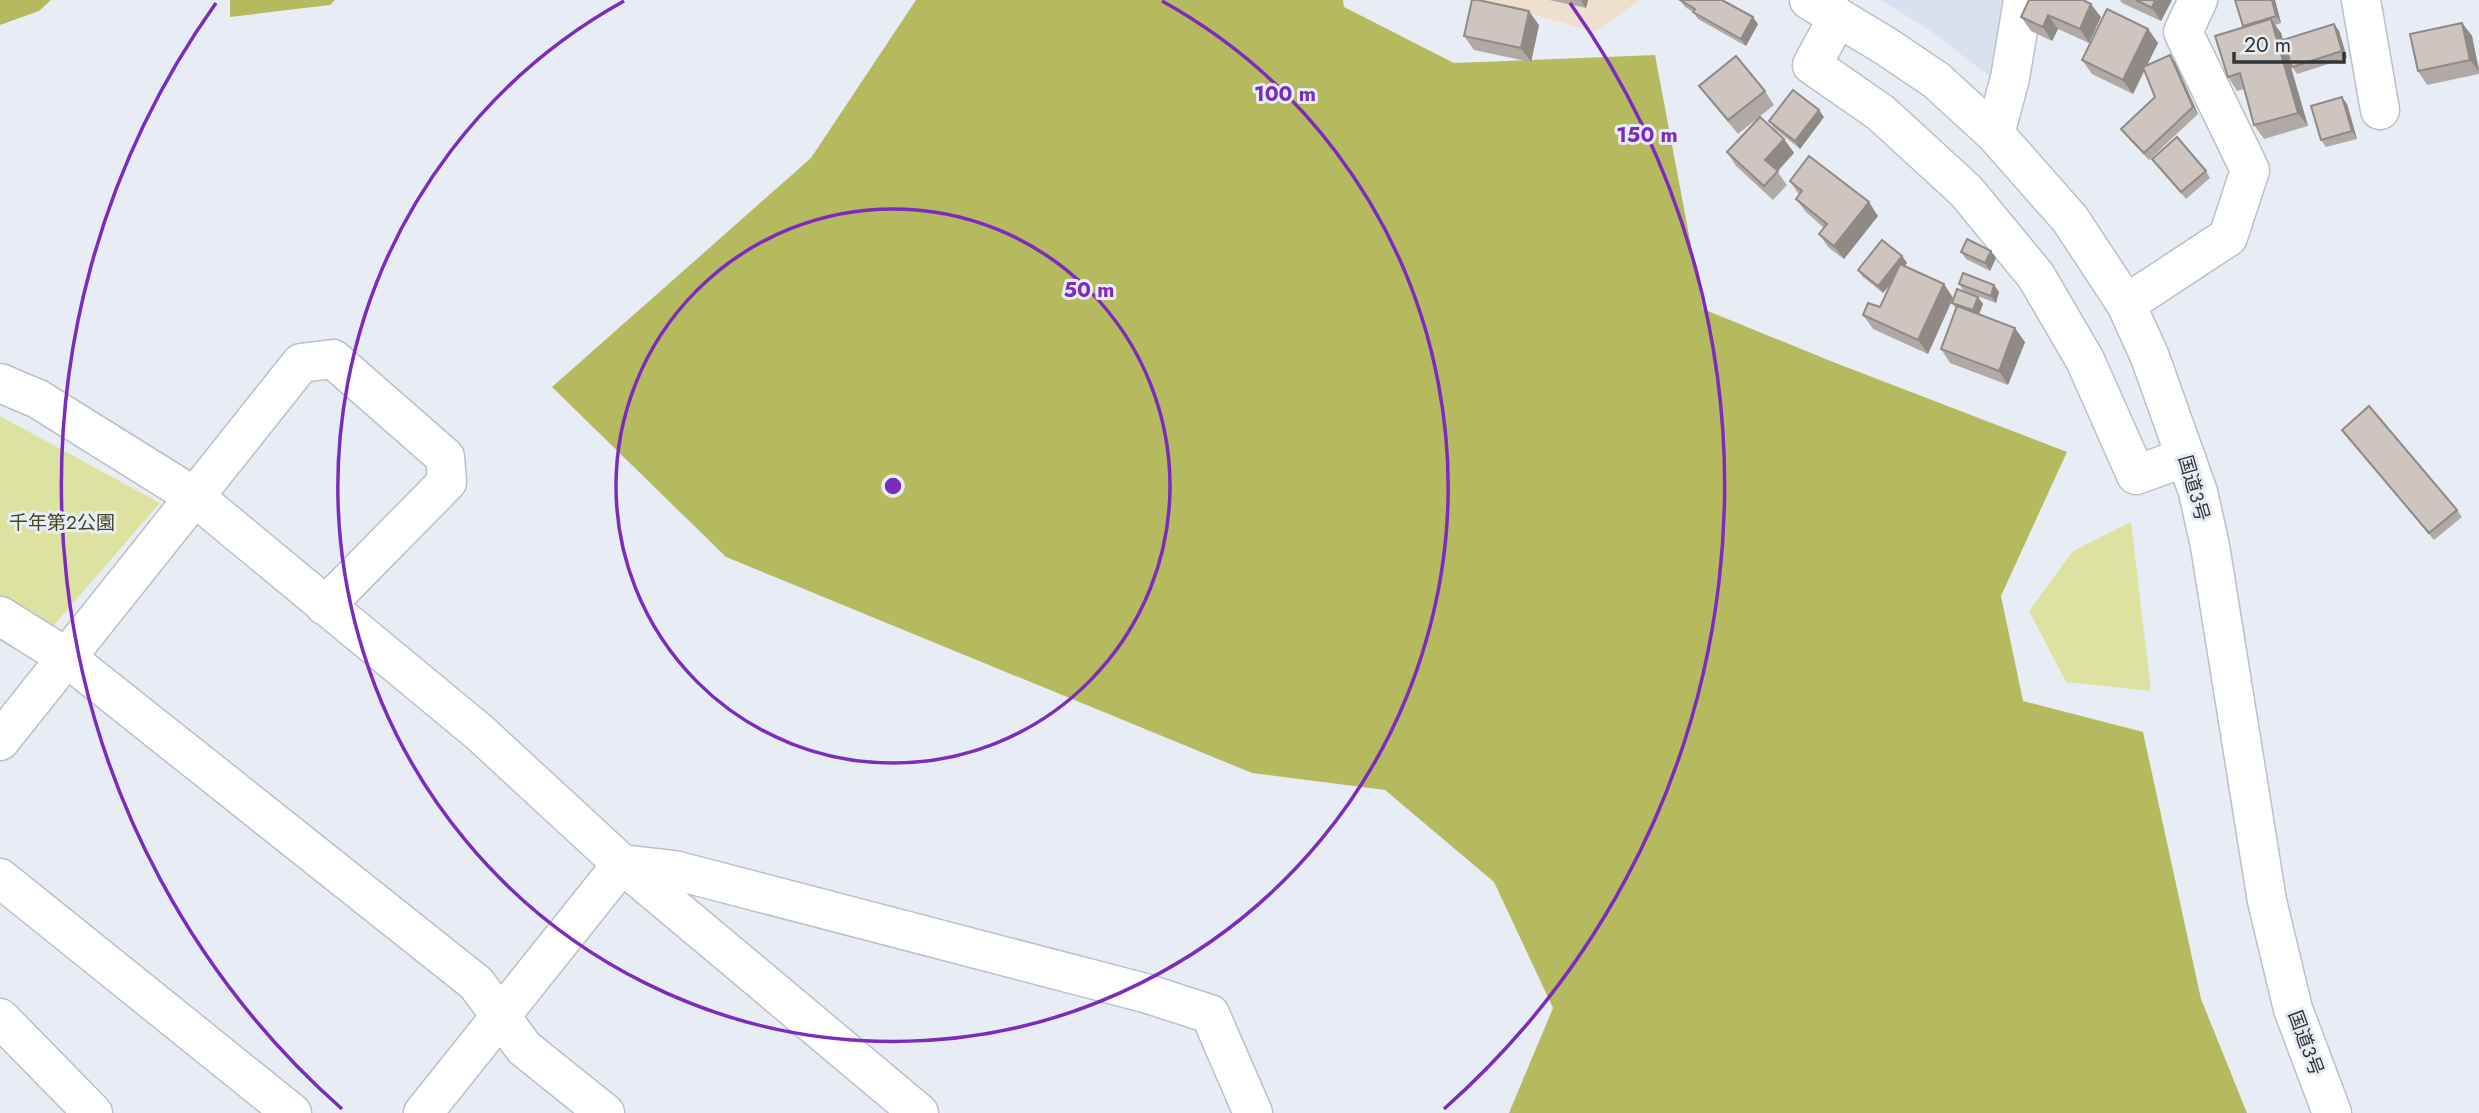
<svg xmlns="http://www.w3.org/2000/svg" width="2479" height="1113" font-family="Jost,'Noto Sans JP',sans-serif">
  <rect width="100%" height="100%" fill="#e8edf5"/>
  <!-- commercial -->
  <path fill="#efe0cd" d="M1481,0H1640L1595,32Z"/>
  <!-- built -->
  <path fill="#d9e0ef" d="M1881,0H2016L1992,78L1929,30Z"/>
  <!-- green -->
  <path fill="#dde2a1" d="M0,416L160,503L54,625L0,595Z
    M2131,522L2151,691L2066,682L2029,611L2073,551Z"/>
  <!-- forest -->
  <path fill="#b5ba5e" d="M0,0H51L39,11L0,25Z
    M230,0H335L330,5L230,17Z
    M916,0H1343L1344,7L1454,63L1655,55L1703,309L1833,362L2067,452L2001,596L2023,701L2143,732L2201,999L2247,1113H1509L1553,1008L1494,882L1385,790L1252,773L726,557L552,387L811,158Z"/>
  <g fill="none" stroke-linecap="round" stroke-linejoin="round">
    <!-- street casing -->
    <g stroke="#bbbfc7" stroke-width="41">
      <path id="street" d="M2361,0L2380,110
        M1838,17L1812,65L1881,113L1966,191L2036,276L2085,360L2136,475L2186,457
        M1995,134L2010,78L2023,0
        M2126,304L2228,237L2250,170L2183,32L2198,0
        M0,383L38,399L195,497L479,732L622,864L919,1113
        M0,616L66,657L476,983L524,1048L605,1113
        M0,741L301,363L333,359L445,457L447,482L325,606
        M0,1018L93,1113
        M423,1113L622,864L674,870L1145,993L1210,1014L1253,1113"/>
    </g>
    <!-- secondary casing -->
    <g stroke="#bbbfc7" stroke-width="41">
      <path id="secondary" d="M0,878L292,1113"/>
    </g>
    <!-- highway casing -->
    <g stroke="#bbbfc7" stroke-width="41">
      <path id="highway" d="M1809,0L1884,45L1936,80L1995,134L2070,219L2126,304L2150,357L2198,492L2210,546L2267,901L2293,1009L2332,1113"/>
    </g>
    <!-- street -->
    <use href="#street" stroke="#fff" stroke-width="38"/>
    <!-- secondary -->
    <use href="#secondary" stroke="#fff" stroke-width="38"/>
    <!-- highway -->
    <use href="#highway" stroke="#fff" stroke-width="38"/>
  </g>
  <!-- wall -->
  <path fill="#b1a9a6" d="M1549,0H1588L1586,8Z
    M1680,0L1758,24L1746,46L1698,19L1693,12L1685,7Z
    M2029,0L2101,17L2089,43L2058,29L2052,41L2031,31L2021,17Z
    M2120,0H2172L2161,21L2122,3Z
    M2235,0H2275L2281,23L2275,25L2281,33L2308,126L2264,139L2254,125L2244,89L2237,91L2228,77L2244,27Z
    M2462,23L2472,36L2479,69V74L2427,85L2418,71Z
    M2334,24L2339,31L2347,58L2297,74L2292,67Z
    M1539,25L1531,62L1474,50L1464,36Z
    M2148,29L2158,43L2147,65L2175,62L2198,114L2149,160L2126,136L2121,129L2155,97L2144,71L2133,94L2092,74L2082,60Z
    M1699,86L1765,91L1774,105L1738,134L1709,99Z
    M2347,104L2357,139L2326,147L2321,140Z
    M1824,117L1800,149L1774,128L1769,121Z
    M1784,139L1794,153L1777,171L1787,185L1773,200L1736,166L1727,152Z
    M2152,159L2206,171L2210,178L2186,199Z
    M1790,181L1878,216L1844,259L1829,248L1819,234L1824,228L1806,212L1796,199L1799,195Z
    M1991,251L1996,258L1990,271L1966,259L1961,252Z
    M1902,256L1907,263L1905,266L1944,284L1953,298L1928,354L1873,329L1863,315L1880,307L1892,282L1883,293L1863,277L1858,270Z
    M1959,284L1994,285L1999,292L1996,303L1964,291Z
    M1978,297L1983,304L1979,314L2025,342L2008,385L1950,363L1941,349L1956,309L1952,303Z
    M2342,430L2457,510L2462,517L2434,540Z"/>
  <!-- shaded-wall -->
  <path fill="#908a87" d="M1582,0H1588L1586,8L1581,1Z
    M2155,0H2172L2161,21L2152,8Z
    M2272,0H2275L2281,23L2276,16Z
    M2091,4L2101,17L2089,43L2080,29Z
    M1529,11L1539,25L1531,62L1521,48Z
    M2048,15L2058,29L2052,41L2043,27Z
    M1753,17L1758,24L1746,46L1741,39Z
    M2271,19L2281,33L2308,126L2298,113Z
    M2462,23L2472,36L2479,72L2470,60Z
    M2334,24L2339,31L2347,58L2342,51Z
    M2148,29L2158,43L2133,94L2123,80Z
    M2170,55L2175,62L2198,114L2193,107Z
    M2342,97L2347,104L2357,139L2352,131Z
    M1819,110L1824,117L1800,149L1795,141Z
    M1784,139L1794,153L1775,174L1765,160Z
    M1869,202L1878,216L1844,259L1834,246Z
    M1991,251L1996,258L1990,271L1985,263Z
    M1902,256L1907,263L1883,293L1878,286Z
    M1944,284L1953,298L1928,354L1918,340Z
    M1994,285L1999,292L1996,303L1991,296Z
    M1978,297L1983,304L1978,317L1973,310Z
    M2015,328L2025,342L2008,385L1999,371Z"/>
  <!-- building -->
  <path fill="#cec5c1" stroke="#908a87" stroke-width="2" d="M1472,0H1478L1529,11L1521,48L1464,36Z
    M1680,0H1722L1753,17L1741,39L1693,12L1695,9Z
    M2029,0H2083L2091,4L2080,29L2048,15L2043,27L2021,17Z
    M2136,0H2155L2152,8Z
    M2235,0H2272L2276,16L2243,26Z
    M2107,9L2148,29L2123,80L2082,60Z
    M2271,19L2298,113L2254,125L2240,73L2228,77L2215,36Z
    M2462,23L2470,60L2418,71L2410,34Z
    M2334,24L2342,51L2292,67L2283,40Z
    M2170,55L2193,107L2144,153L2121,129L2155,97L2143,67Z
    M1736,56L1765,91L1728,120L1699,86Z
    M1793,90L1819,110L1795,141L1769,121Z
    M2342,97L2352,131L2321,140L2311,106Z
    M1760,117L1784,139L1765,160L1778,171L1764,186L1727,152Z
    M2177,137L2206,171L2181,192L2152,159Z
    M1809,156L1869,202L1834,246L1819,234L1827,224L1796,199L1802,191L1790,181Z
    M1967,239L1991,251L1985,263L1961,252Z
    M1882,240L1902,256L1878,286L1858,270Z
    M1900,264L1944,284L1918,340L1863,315L1868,303L1880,307Z
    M1963,273L1994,285L1991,296L1959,284Z
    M1957,289L1978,297L1973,310L1952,303Z
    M1957,306L2015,328L1999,371L1941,349Z
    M2369,406L2457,510L2429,533L2342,430Z"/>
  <!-- distance rings -->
  <g fill="none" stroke="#7b2cbf" stroke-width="3.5">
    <circle cx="893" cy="486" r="277"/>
    <path d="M1162 1A555 555 0 1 1 624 1"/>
    <path d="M342 1109A832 832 0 0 1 216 3M1570 3A832 832 0 0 1 1444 1109"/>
  </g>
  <g text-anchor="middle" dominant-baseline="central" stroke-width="6" stroke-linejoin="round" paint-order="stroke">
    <!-- street labels -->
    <g font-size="19" fill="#323337" stroke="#e8edf5">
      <text transform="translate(2194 488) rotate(74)">国道3号</text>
      <text transform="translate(2306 1043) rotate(70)">国道3号</text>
    </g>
    <!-- park labels -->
    <g font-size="19" fill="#44461f" stroke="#e8edf5">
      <text x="62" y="522">千年第2公園</text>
    </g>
  </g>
  <circle cx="893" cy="486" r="10" fill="#7b2cbf" stroke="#e8edf5" stroke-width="3.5"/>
  <g font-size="21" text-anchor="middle" font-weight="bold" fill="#7b2cbf" stroke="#e8edf5" stroke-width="6" stroke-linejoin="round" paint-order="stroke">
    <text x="1285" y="101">100 m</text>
    <text x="1647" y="142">150 m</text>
    <text x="1089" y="297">50 m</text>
  </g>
  <!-- scale -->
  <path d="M2234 52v10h110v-10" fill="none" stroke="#323337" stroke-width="3.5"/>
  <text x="2244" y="52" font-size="21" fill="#323337" stroke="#e8edf5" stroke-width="5" paint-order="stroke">20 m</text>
</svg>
